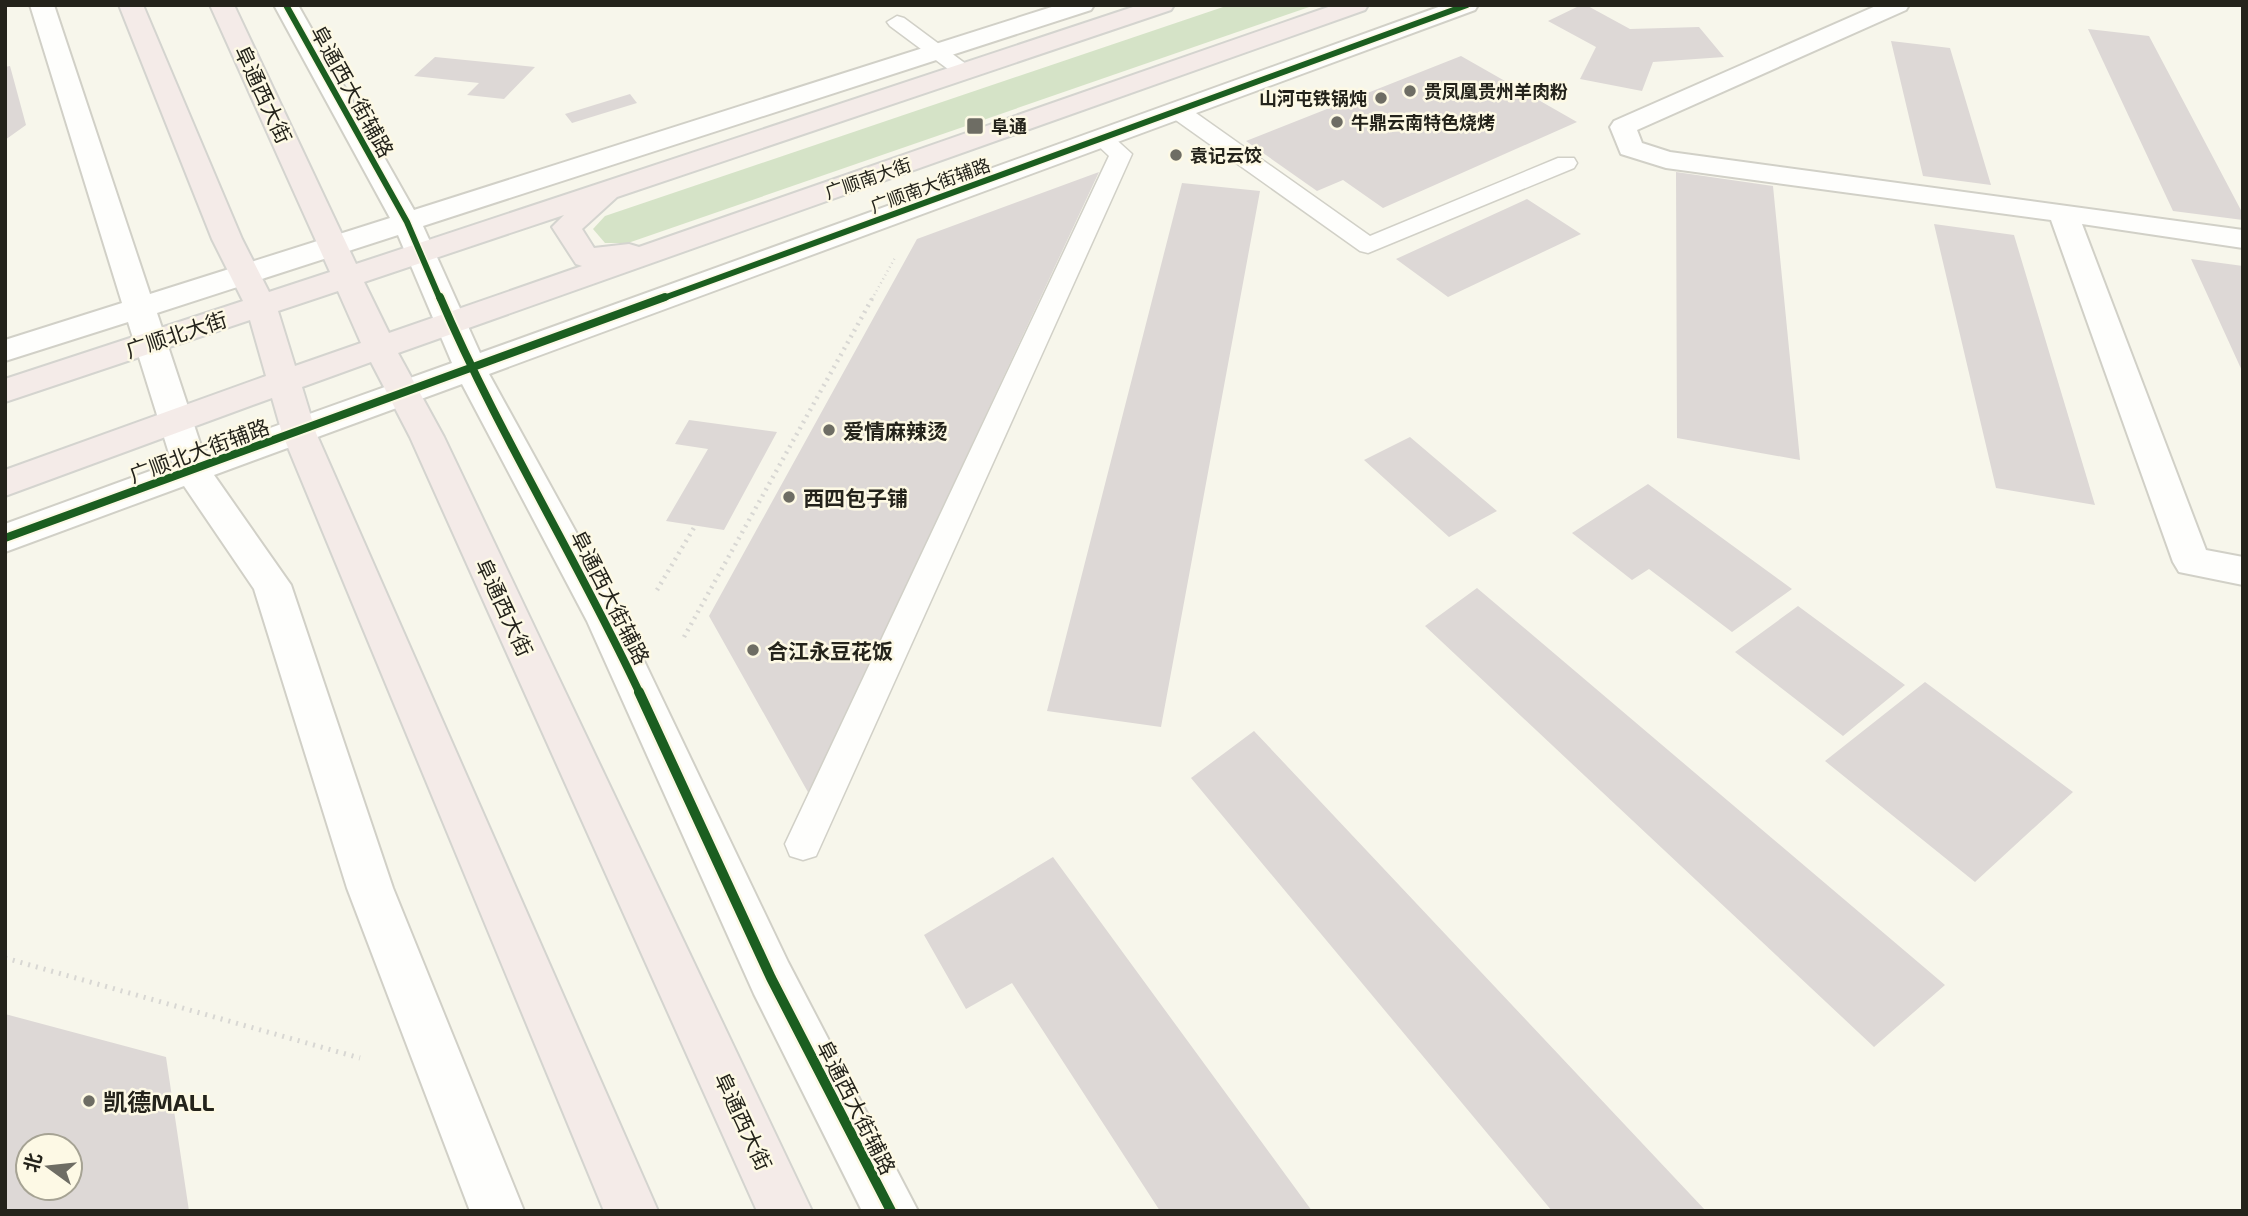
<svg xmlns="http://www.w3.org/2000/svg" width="2248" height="1216" font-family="'Exo 2','Noto Sans SC',sans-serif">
  <rect width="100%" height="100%" fill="#f7f6eb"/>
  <!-- forest -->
  <path fill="#d5e3c7" d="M1229,5H1315L628,243H605L593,229L605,216Z"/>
  <!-- building -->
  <path fill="#ddd8d6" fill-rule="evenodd" d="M1581,5H1586L1630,29L1699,27L1724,57L1653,62L1642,91L1580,79L1596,47L1548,21Z
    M2088,29L2149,36L2243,214V220L2173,211Z
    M1891,41L1950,48L1991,185L1923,176Z
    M1461,56L1577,122L1383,208L1343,180L1317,191L1246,141Z
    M435,57L535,67L504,99L467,95L479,83L414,76Z
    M10,66L26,125L5,140V67Z
    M630,94L637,103L572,123L565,114Z
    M1099,172L809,794L709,616L917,239Z
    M1676,172L1773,186L1800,460L1677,438Z
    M1182,183L1260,191L1161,727L1047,711Z
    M1527,199L1581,234L1448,297L1396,259Z
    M1934,224L2014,235L2095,505L1996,488Z
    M2191,259L2243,266V373Z
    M689,420L777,432L724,530L666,521L708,449L675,444Z
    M1410,437L1497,511L1449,537L1364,460Z
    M1648,484L1792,589L1732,632L1649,569L1632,580L1572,533Z
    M1477,588L1945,985L1874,1047L1425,626Z
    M1798,606L1905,685L1843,736L1735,652Z
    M1925,682L2073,792L1975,882L1825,761Z
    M1254,731L1706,1211H1552L1191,778Z
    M1053,857L1312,1211H1160L1012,983L966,1009L924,935Z
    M5,1014L166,1057L189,1211H5ZM28,1146H70V1188H28Z"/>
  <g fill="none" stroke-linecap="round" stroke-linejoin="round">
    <!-- service casing -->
    <g stroke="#d1d0c7" stroke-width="3">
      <path id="service" d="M897,16L904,18L970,67L973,71L970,75H956L890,26L887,22Z
        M1178,105L1186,106L1370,236L1558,158H1574L1577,163L1574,168L1368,253L1360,251L1170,116L1167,111L1170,106Z
        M1102,132L1110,134L1132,154L816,856L803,860L790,856L785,844L1109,156L1091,139L1094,134Z"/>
    </g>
    <!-- minor casing -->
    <g stroke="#d1d0c7" stroke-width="4">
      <path id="minor" d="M30,5H54L150,294L390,218L274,5H298L414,210L1058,5H1094L1091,10L423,226L480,353L1444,5H1478L1475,10L489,374L625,621L788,962L918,1211H862L754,994L587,621L462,384L214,475L291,585L393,888L524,1211H470L347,888L254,589L184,486L5,552V524L172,463L128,322L5,361V340L122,303ZM398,235L452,363L203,452L157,313Z
        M1878,5H1909L1906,10L1637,130L1642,143L1670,152L2243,230V248L2082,224L2206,550L2243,557V585L2179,572L2173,562L2051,220L1666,168L1621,154L1610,127L1614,121Z"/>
    </g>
    <!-- primary casing -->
    <g stroke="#d4d4cf" stroke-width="4">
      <path id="primary" d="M119,5H143L242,239L269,292L330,272L210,5H234L356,264L1139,5H1174L1171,10L617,197L582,229L594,248L629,244L639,247L1334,5H1368L1365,10L398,353L444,437L812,1211H757L410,437L371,362L302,387L316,433L658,1211H604L282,433L272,398L5,496V470L266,376L250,320L5,402V379L243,301L212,239ZM564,215L552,227L576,264L582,266L389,333L364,282ZM338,291L361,343L295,366L278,311Z"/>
    </g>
    <!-- path-far2 -->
    <path stroke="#d8d7d3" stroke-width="2.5" stroke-dasharray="1 3.5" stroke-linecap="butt" d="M872,299L896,256"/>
    <!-- path-far1 -->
    <path stroke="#d8d7d3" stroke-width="4.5" stroke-dasharray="2 5" stroke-linecap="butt" d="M657,590L695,526
      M684,637L873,297"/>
    <!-- path -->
    <path stroke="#d8d7d3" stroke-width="5" stroke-dasharray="2 6" stroke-linecap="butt" d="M5,958L360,1058"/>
    <!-- service -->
    <use href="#service" fill="#fefefc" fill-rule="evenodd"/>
    <!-- minor -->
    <use href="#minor" fill="#fefefc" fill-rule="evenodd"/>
    <!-- primary -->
    <use href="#primary" fill="#f4ebe8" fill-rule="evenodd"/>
    <!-- cycleway-far2 casing -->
    <g stroke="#fdf9e5" stroke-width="9">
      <path id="cycleway-far2" d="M286,5L407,222L440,299
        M661,299L1467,5"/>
    </g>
    <!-- cycleway-far1 casing -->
    <g stroke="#fdf9e5" stroke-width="12">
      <path id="cycleway-far1" d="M440,297C498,433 577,559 640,694
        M5,538L665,297"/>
    </g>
    <!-- cycleway casing -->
    <g stroke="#fdf9e5" stroke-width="15">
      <path id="cycleway" d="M639,692L771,978L891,1211"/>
    </g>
    <!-- cycleway-far2 -->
    <use href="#cycleway-far2" stroke="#1b5e20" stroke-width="6"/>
    <!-- cycleway-far1 -->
    <use href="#cycleway-far1" stroke="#1b5e20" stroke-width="8"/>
    <!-- cycleway -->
    <use href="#cycleway" stroke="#1b5e20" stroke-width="10"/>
  </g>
  <!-- markers -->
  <g fill="#6e6d64" stroke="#fdf9e5" stroke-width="2.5">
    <circle cx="1410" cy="91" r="7"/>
    <circle cx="1381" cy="98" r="7"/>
    <circle cx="1337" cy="122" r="7"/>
    <rect x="966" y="117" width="18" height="18" rx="3.5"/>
    <circle cx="1176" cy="155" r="7"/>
    <circle cx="829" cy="430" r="7"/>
    <circle cx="789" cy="497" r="7"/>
    <circle cx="753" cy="650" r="7"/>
    <circle cx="89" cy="1101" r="7"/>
  </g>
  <g text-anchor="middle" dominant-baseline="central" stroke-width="5" stroke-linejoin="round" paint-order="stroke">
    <!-- far-poi labels -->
    <g font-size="18" font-weight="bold" fill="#24231b" stroke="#fdf9e5" text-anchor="start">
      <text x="1424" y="91">贵凤凰贵州羊肉粉</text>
      <text x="1367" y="98" text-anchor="end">山河屯铁锅炖</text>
      <text x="1351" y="122">牛鼎云南特色烧烤</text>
      <text x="991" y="126">阜通</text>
      <text x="1190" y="155">袁记云饺</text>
    </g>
    <!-- far-street labels -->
    <g font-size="18" fill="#24231b" stroke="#fdf9e5">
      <text transform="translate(868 178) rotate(-19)">广顺南大街</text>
      <text transform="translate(930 185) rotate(-20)">广顺南大街辅路</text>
    </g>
    <!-- street labels -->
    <g font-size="21" fill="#24231b" stroke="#fdf9e5">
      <text transform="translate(353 91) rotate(61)">阜通西大街辅路</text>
      <text transform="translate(264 94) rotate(65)">阜通西大街</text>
      <text transform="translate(176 334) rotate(-18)">广顺北大街</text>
      <text transform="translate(199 450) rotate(-20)">广顺北大街辅路</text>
      <text transform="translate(611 597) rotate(63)">阜通西大街辅路</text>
      <text transform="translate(505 607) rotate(65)">阜通西大街</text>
      <text transform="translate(857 1107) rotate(63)">阜通西大街辅路</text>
      <text transform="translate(744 1121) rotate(65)">阜通西大街</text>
    </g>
    <!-- poi labels -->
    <g font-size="21" font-weight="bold" fill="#24231b" stroke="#fdf9e5" text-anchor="start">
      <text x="843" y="430">爱情麻辣烫</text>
      <text x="803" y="497">西四包子铺</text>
      <text x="767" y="650">合江永豆花饭</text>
    </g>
    <!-- near-poi labels -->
    <g font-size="24" font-weight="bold" fill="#24231b" stroke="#fdf9e5" text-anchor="start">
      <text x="103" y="1101">凯德MALL</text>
    </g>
  </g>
  <!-- border -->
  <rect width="2248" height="1216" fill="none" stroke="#24231b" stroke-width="14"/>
  <!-- north arrow -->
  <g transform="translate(49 1167) rotate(285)"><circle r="33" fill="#fdf9e5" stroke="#a6a394" stroke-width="2"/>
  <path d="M0-5L12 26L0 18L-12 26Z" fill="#6e6d64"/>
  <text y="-10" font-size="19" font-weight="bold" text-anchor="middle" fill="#24231b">北</text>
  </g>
</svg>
